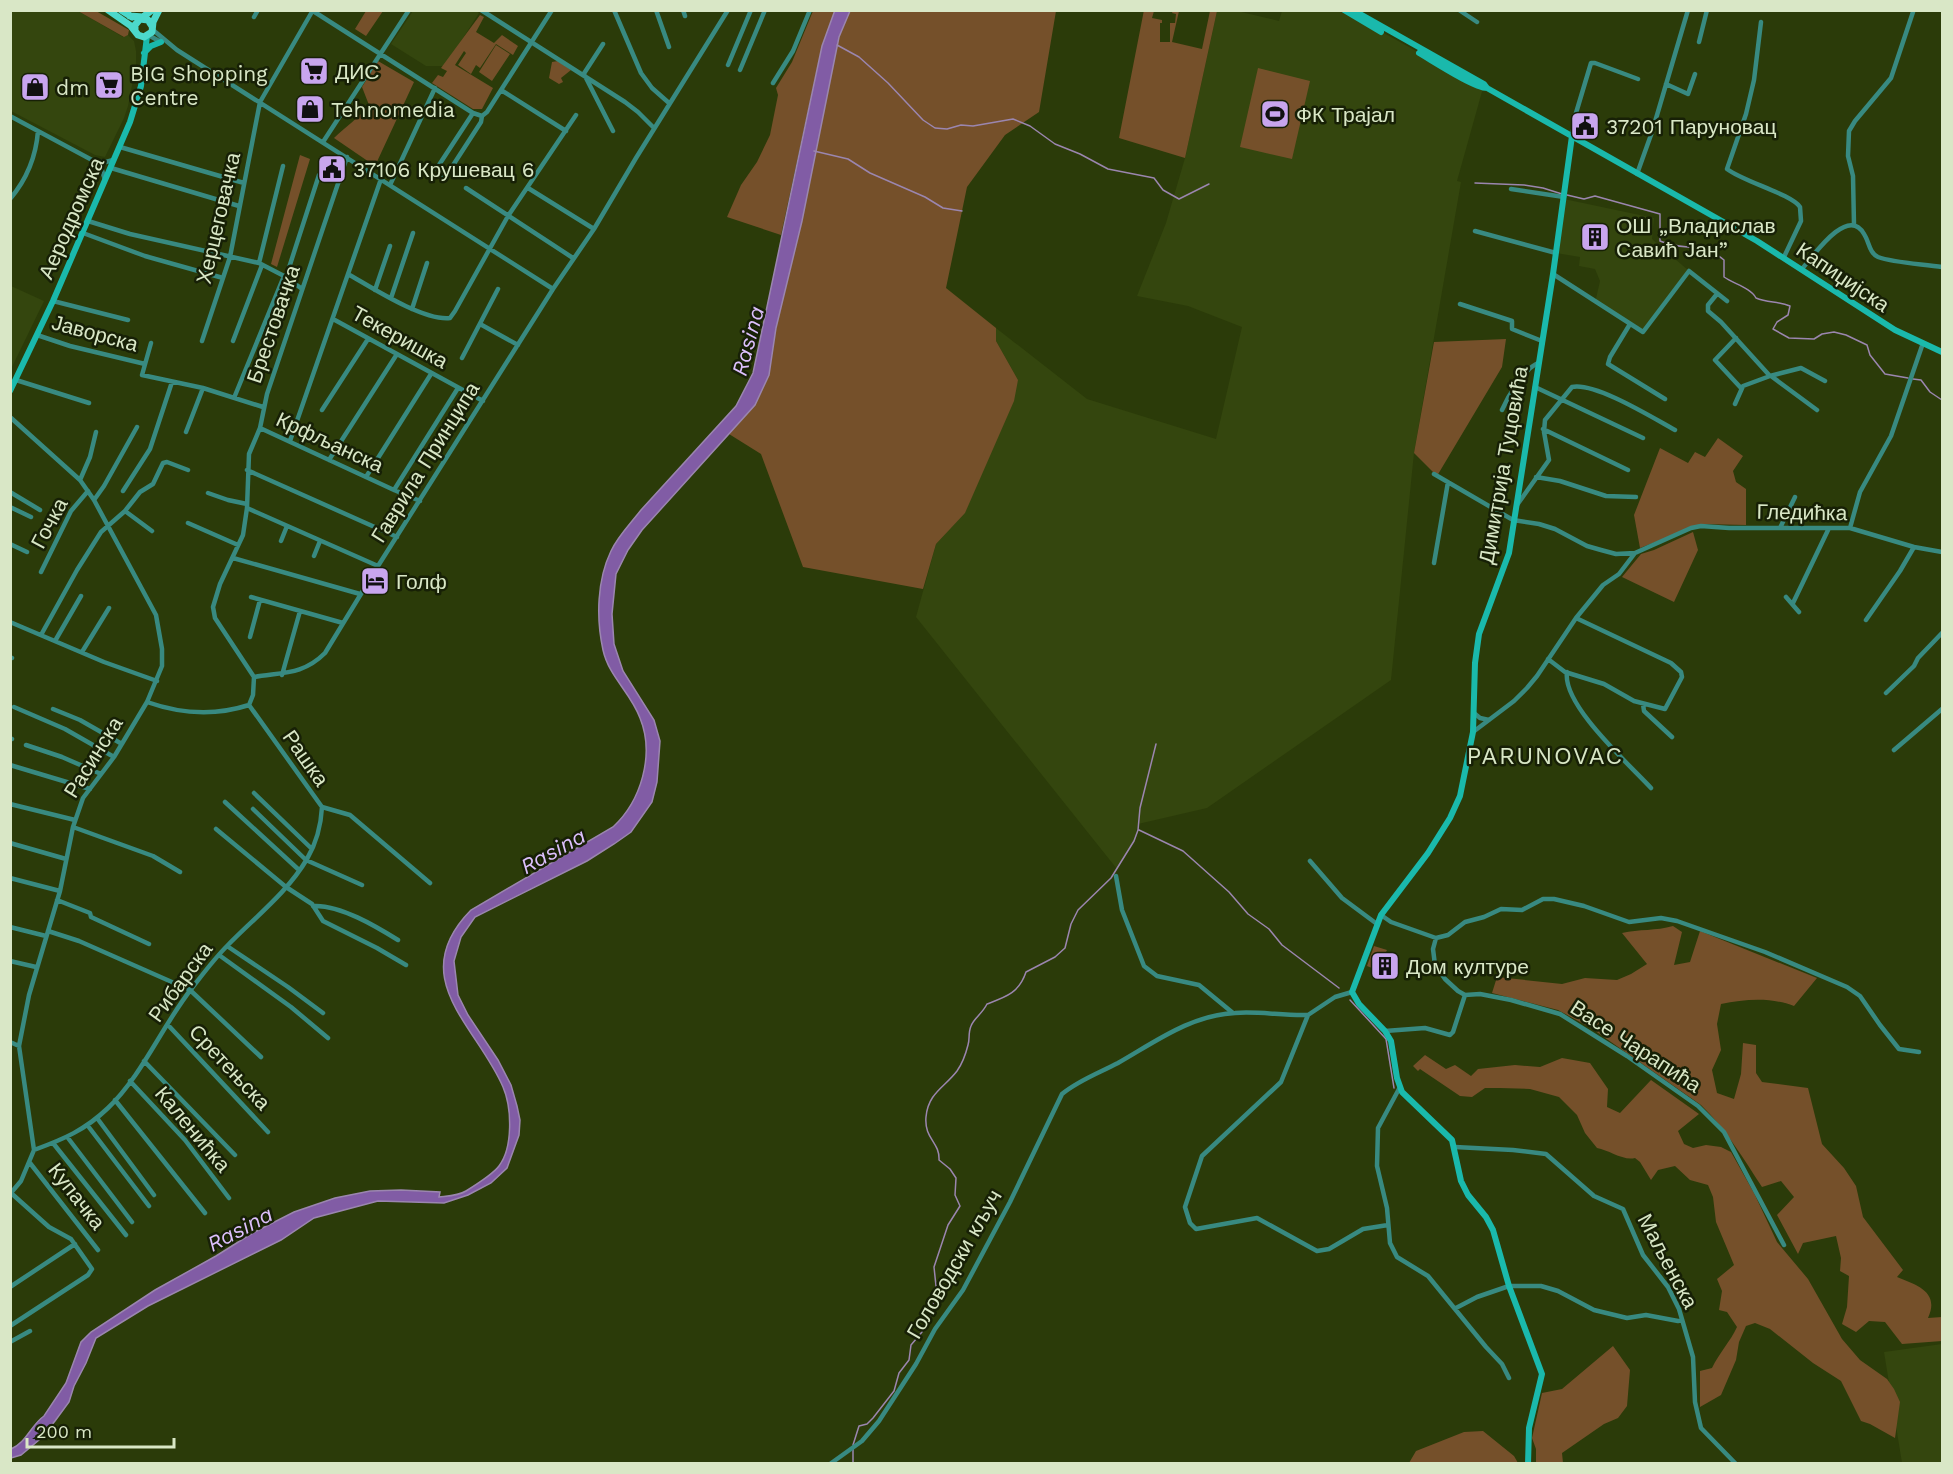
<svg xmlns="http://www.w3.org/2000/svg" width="1953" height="1474" font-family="'Work Sans',sans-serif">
  <rect width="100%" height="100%" fill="#2b3b09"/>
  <!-- built -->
  <path fill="#34460e" d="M475,10L479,13L445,66H426L391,44L413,11Z
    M10,11H78L123,37L128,35L134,41L136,51V65L128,106L124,118L105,157L95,155L11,111Z
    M1217,11H1237L1279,21L1282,11H1344L1483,88L1457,181L1461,182L1414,453L1391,680L1207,808L1138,824L1134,841L1117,869L916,617L936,544L965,512L1018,380L996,341V328L1087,399L1216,439L1242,327L1188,306L1137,296L1166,223L1185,158Z
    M1564,199L1654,218L1652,239L1689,271L1643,332L1595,303L1600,281L1595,269L1579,266L1580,257L1556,253Z
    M11,286L44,301L12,367L10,366Z
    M1942,1344V1463H1902L1884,1352Z"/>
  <!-- green -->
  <path fill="#75502a" d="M1144,10L1154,11L1152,18L1162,20V23H1160V42H1170V23H1175L1176,14L1172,13L1173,11H1179L1172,42L1202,49L1210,11H1217L1185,158L1119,138Z
    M78,11H96L129,30L128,35L124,37Z
    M366,11H383L366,36L355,29Z
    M813,11H835L822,46L781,235L727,217L741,185L757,162L770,135L778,95L776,88L792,62Z
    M850,11H1056L1039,112L1005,135L967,187L946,288L996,328V341L1018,380L1014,401L965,513L936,544L923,589L803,567L761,454L729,434L755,405L769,375L776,328L802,221L839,37Z
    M480,15L484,17L476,32L494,43L502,35L518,46L513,55L496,44L480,68L476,65L471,74L458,65L466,53L467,54L464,51L455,65L493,88L482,109H473L432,83L438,75L443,77L447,71L441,68Z
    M496,45L510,54L492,81L479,72Z
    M378,61L414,82L375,166L334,138C345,127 360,117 369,105L362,87Z
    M558,61L571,70L561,78L563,82L559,84L549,78L552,62Z
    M1258,68L1310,81L1292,159L1240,147Z
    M300,155L310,159L277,267L271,264Z
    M1506,339L1502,367L1437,476L1414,453L1434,342Z
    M1718,438L1743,456L1733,471L1736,482L1746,489V525L1702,524L1640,548L1634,515L1660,448L1688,463L1695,452L1705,457Z
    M1693,532L1698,550L1674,602L1622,577L1641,554L1654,550Z
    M1673,926L1682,932L1674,965L1690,962L1700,931L1817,978L1794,1006C1771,997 1745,999 1721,1004L1717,1024L1721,1050L1712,1070L1717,1093L1734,1099L1741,1074L1743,1043L1756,1045V1073L1762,1082L1808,1088L1822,1144L1844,1168L1856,1186L1863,1217L1903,1270L1897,1277C1917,1285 1940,1292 1928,1318L1942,1317V1341L1902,1344L1885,1322L1869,1321L1856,1332L1842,1324L1847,1307L1849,1276L1840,1271L1841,1258L1836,1236L1803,1243L1798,1254L1777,1215L1794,1197L1781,1181L1762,1187C1743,1158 1726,1129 1701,1105L1591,1028L1558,1010L1492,993L1497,977L1562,984L1585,978L1617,980L1631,974L1647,964L1622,933C1639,929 1656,931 1673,926Z
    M1374,946L1387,950L1377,970L1367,966Z
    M1425,1055L1446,1069L1455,1065L1471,1076L1478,1069L1515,1065L1540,1067L1562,1058L1590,1063L1608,1089L1607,1107L1620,1113L1651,1080L1699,1114L1678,1131L1684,1144L1693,1148L1706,1145L1721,1147L1731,1152L1754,1193L1777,1242L1808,1279L1842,1339L1860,1360L1887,1379L1894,1389L1900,1402L1895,1438L1870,1424L1861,1421L1841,1381L1813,1363L1770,1329L1755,1323L1746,1326L1739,1342L1736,1360L1721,1395L1700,1407V1371L1712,1368C1719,1353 1730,1342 1737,1327L1727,1312L1719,1310L1722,1291L1717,1279L1734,1265L1716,1222L1713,1197L1708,1185L1690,1180L1675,1166L1658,1170L1651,1180L1640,1162L1635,1158C1623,1161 1609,1150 1597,1148L1585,1133L1577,1115L1559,1097L1530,1089L1500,1088H1485L1472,1097L1460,1096L1420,1069L1418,1071L1413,1066Z
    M1613,1346L1630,1370L1627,1406L1618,1418L1604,1424L1562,1453L1563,1463H1536V1449L1532,1438L1542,1393L1562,1389Z
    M1483,1431L1514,1456L1518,1463H1409L1416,1451L1464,1432Z"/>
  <!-- water -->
  <path fill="#815ca5" stroke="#9b86af" stroke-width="1.5" d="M835,10L850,11L839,37L802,221L776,328L769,375L755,405L642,530L628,550L616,574L612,614L614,644L623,671L654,720L660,741L657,782L652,802L631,832L614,844L587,861L475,917L461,937L454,961L458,995L468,1015L498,1060L511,1085L517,1106L520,1120L519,1135L507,1168L491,1183L468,1195L444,1203L378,1201L314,1218L281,1240L148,1306L96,1338L86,1363L74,1386L69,1402L55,1421L39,1440L21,1455L11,1458V1449C26,1443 31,1425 44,1416L66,1383L81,1342L91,1332L155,1290L216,1256L251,1234L294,1212L335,1198L370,1191L401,1190L440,1192L439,1197C448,1196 458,1196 466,1191C474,1186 493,1174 499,1166C513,1148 512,1108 503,1087C477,1026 404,978 471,910L613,827C641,801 655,755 640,718C631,693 609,677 603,650C596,618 597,580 611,551C618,536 631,523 641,510L736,406L753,373L822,46Z"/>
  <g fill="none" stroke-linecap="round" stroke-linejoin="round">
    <!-- stream -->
    <path stroke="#9b86af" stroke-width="1.5" d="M837,45L859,57L888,83L923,120L935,128L947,129L961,125L973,126L1013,119L1030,126L1055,144L1080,154L1108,169L1154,178L1163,190L1179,199L1209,184
      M814,151L848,159L870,173L925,197L943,208L962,211
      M1475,183L1524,185L1543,188L1562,194
      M1567,195L1584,199L1595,196L1660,214V241C1685,252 1701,241 1724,260V277C1734,284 1751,288 1756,298C1768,303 1778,301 1790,306L1788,315L1777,322L1773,329L1789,338L1814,339L1822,334L1834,332L1846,335L1867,345L1870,355L1885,374L1908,378
      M1913,379L1921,380L1930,392L1942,400
      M1139,830L1183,851L1229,892L1248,914L1269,929L1282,945L1339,988
      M1350,1000L1386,1039L1394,1088
      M853,1445L859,1426L867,1424L873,1418L894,1391L899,1373L909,1360L911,1345L922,1332L929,1319L933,1307L936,1286L934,1267L948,1225L960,1206L955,1195L956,1178L950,1169L939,1160C940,1142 924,1139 926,1117C928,1093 945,1087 957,1071C962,1064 966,1053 968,1045C970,1039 968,1033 971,1026C974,1018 982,1014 987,1004C1006,997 1019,993 1026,972L1055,957L1065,948L1071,924L1078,910L1111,878L1134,841L1138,830L1140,808L1156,744
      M853,1449V1464"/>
    <!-- street -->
    <path stroke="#388a81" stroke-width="4.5" d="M481,10L625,102L638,112L654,128
      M614,10L641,73L652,88L669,103
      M656,10L669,47
      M683,10L685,16
      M1459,10L1477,22
      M313,11L473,113L482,116
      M254,17L258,10
      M1761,22L1754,80L1746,114L1727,169C1744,182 1791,194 1800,207L1801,221L1784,257
      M153,30L177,50L553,289
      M148,35L161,42
      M1699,42L1707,10
      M728,65L751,10
      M740,70L765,10
      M583,75L603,44
      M585,76L613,131
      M773,83L793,51L810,10
      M1666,84L1688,94L1695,74
      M501,90L566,131
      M473,113L437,168L440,175L445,176L448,173L481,122L482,116L487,112L552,10
      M10,116L92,160L101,167L105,180
      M1572,136L1576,113L1591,63H1595L1638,79
      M323,142L409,10
      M120,147L244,183
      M95,161L106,162L113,160
      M111,168L239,206
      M1637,174L1652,132L1688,10
      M390,185L435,88
      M466,188L573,258
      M528,188L594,229
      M1511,189L1564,197
      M10,199C27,179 36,157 38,131
      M88,221L130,234L259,263L286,277L302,289
      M1854,225L1853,176L1848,156L1849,131L1855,121L1891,78L1913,12
      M1475,231L1556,253
      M83,233L145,256L223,278
      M259,263L283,166
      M1802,269C1813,256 1848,205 1864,234C1869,241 1869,253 1878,257C1894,263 1924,264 1942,267
      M348,274C371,287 423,321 450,318L455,311L508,216L576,115
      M1553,274L1643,332L1689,271L1727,301
      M286,277L319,175
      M375,290L390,246
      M1717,294L1708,305V311L1721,322L1770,376L1743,386L1735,404
      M391,298L413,233
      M53,301L128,320
      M1460,304L1512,321V329L1542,341
      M412,309L427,263
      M333,319L483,401
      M480,324L518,345
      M1630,324L1610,357L1608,364L1665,399
      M37,335L70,346L145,364
      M1736,338L1715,360L1741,388
      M202,341L230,257L260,102L313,10
      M233,341L262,265
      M151,343L142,375L203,388L263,407
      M462,358L498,289
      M1770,376L1801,368L1825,381
      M1771,376L1817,410
      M16,380L89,403
      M1535,387L1643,438
      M234,398L284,276
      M322,410L368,339
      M1502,410C1508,396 1524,369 1538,363
      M10,417L80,480L94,500L156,615L162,649V666L147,702L114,757L83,798L73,827L60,891L29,995L19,1046L34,1150L21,1181L10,1194
      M260,428L394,490L420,501
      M1543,429L1628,470
      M186,432L203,388
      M290,441L381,179
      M329,460L397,354
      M247,470L397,537
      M1434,474L1513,520L1539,524L1555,529L1587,546L1601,550L1616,554L1635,553
      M366,477L431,374
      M1536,477L1560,481L1606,496L1636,497
      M80,480L90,457L96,432
      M394,490L458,388
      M123,491L150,449L172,382
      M10,492L40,510
      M208,493L228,500L247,504
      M94,500L104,486L137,427
      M1517,505L1549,460L1544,432L1545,420L1572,387C1595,382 1653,418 1675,430
      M10,507L31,517
      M247,508L378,566
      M125,511L152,531
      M188,523L238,545
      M1780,528L1795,497
      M1850,528L1860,492L1891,436L1923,343
      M281,541L287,526
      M10,544L27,552
      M314,556L320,541
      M233,558L360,594
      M1434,563L1448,482
      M41,572L71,511L88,491
      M251,597L343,623
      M1786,597L1799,612
      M1793,603L1829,528
      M1866,620L1900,571L1914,547
      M10,622L104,662L157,681
      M41,635L77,570L101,532L125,511L140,492L153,484L163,463L167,462L188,470
      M250,637L260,600
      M55,641L81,596
      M82,652L109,608
      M10,657L12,658
      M1548,659L1565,672L1604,684L1634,701L1665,709L1682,677L1681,672L1671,663L1576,618
      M1567,672C1562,705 1629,764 1651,788
      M282,675L300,611
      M254,677C283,672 303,675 325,653L378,566L553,289L594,229L636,158L728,10
      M254,677L215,618L213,607L220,584L243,535L247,508L249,454L260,428L267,394L347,157
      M1886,693L1914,666L1918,658L1942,633
      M147,702C181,714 215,716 249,705L253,695L254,677
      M1643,704L1644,711L1672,737
      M249,705L322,807L350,815L430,883
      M14,707L65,729L114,757
      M53,709L80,720L122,744
      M1474,713L1480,718L1489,720
      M1473,732L1514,701L1527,688L1537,676L1576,618L1603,585L1619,574L1635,553L1691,528L1701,526L1729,528H1850L1914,547L1942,552
      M10,738L12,739
      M26,745L62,757L101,774
      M1894,750L1942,709
      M10,765L90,789
      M254,793L312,849
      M225,802L299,870
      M10,804L75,820
      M253,809L306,860L362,885
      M73,827L153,856L180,872
      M216,829L286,887L312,904L323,921L377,948L406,965
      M10,843L66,859
      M1310,861L1342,898L1377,924
      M1116,876L1122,910L1144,966L1157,976L1199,985L1233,1013
      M10,878L60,891
      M57,900L90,913L91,917L149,944
      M313,906C339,904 377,927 398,940
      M1381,915L1391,922L1436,938L1448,935L1465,922L1484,917L1501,909L1522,910L1543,899H1554L1584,906L1629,922L1661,918L1677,921L1765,952L1847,987L1860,996L1880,1025L1899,1049L1919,1052
      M10,927L46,936
      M48,931L79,941L190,990L261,1057
      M1436,938L1433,949L1435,965L1445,979L1458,991L1465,995L1480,994L1511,1000L1560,1014L1627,1056L1698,1106L1724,1132L1784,1245
      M227,946L288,987L323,1013
      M219,955L291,1007L328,1038
      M10,961L36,967
      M1352,992L1335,997L1308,1015L1281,1082L1202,1156L1185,1207L1190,1223L1196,1229L1257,1218L1317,1251L1329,1249L1363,1229L1388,1225
      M168,1025L268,1132
      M1385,1031L1425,1028L1450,1035L1453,1032L1465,995
      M10,1042L19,1046
      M144,1061L235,1155
      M130,1081L185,1140L229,1198
      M1400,1087L1378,1128L1377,1166L1387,1208L1390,1243L1397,1257L1428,1276L1486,1347L1502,1364L1509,1378
      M115,1100L205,1213
      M97,1118L154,1195
      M88,1126L149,1206
      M68,1138L132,1222
      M53,1143L126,1235
      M1455,1147L1513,1150L1546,1154L1594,1196L1623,1209L1643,1255L1668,1287L1679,1309L1693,1357L1695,1402L1701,1428L1736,1464
      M34,1150C64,1139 85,1130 108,1108C143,1074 162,1026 192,988C203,974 214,959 227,946C254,918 287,893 307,859C317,842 321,826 322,807
      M30,1163L98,1250
      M10,1287L75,1244
      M1456,1308L1477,1297L1509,1286H1541L1558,1291L1594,1310L1627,1318L1646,1315L1678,1321L1682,1320
      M10,1326L88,1275L92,1269L71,1239L49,1227L11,1193
      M10,1342L30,1331
      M830,1464L862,1441L879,1421L916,1364L935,1329L963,1290L1010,1202L1062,1094C1079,1080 1099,1073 1118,1063C1155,1042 1191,1015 1235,1013C1259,1011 1284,1016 1308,1015"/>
    <!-- secondary -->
    <path stroke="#1ab9ac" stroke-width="6" d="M1344,10L1381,32
      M1353,10L1484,84L1487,88L1757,241L1895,330L1942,352
      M144,53L151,46L161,42
      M1419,53C1433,61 1474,88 1487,88
      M10,391L53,301L130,122L141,86L147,36
      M1528,1464L1529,1428L1542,1374L1509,1286L1493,1230L1486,1217L1468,1195L1461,1181L1452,1140L1402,1092L1397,1078L1391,1041L1385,1031L1359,1004L1352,992L1381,915L1428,853L1450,818L1460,796L1473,732L1475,663L1479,634L1509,553L1553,274L1572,136"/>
    <!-- primary -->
    <path stroke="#4cd8cb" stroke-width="7" d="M108,10L131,26L138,35L144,37L152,32L153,22L159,10
      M121,10L132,17
      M130,16L143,17L152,10
      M135,30V25L140,19L148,20L152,26"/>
  </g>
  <!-- icons -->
  <defs>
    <g id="supermarket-square" transform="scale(1.5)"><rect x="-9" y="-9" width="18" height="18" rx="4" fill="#c8a5ee" stroke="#172006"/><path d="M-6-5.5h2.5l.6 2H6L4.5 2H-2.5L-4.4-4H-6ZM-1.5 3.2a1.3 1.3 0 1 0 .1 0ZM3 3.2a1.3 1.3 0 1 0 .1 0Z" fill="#111"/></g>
    <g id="shop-square" transform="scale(1.5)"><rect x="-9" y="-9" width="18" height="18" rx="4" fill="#c8a5ee" stroke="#172006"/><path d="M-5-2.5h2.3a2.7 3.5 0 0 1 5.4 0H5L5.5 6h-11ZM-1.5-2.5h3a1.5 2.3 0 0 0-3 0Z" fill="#111"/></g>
    <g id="stadium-square" transform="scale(1.5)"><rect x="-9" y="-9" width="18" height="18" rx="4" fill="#c8a5ee" stroke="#172006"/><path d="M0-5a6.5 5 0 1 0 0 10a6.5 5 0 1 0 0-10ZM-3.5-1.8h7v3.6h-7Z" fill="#111"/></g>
    <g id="civic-square" transform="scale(1.5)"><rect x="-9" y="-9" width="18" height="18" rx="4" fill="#c8a5ee" stroke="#172006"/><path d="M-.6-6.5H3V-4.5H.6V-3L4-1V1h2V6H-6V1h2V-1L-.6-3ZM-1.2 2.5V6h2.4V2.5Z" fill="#111"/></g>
    <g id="building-square" transform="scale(1.5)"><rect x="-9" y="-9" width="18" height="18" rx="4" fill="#c8a5ee" stroke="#172006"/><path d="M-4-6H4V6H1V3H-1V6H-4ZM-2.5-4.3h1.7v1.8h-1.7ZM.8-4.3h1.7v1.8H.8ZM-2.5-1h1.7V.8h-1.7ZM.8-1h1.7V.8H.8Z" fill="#111"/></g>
    <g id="hotel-square" transform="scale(1.5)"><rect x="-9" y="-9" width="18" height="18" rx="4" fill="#c8a5ee" stroke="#172006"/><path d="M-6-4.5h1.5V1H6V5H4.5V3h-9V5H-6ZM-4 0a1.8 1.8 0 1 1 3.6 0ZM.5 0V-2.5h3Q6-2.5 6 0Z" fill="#111"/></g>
  </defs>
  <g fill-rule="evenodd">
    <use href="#supermarket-square" x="314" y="71"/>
    <use href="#supermarket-square" x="109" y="85"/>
    <use href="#shop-square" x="35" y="87"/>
    <use href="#shop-square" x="310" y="109"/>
    <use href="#stadium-square" x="1275" y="114"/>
    <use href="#civic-square" x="1585" y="126"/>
    <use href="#civic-square" x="332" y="169"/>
    <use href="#building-square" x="1595" y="237"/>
    <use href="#hotel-square" x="375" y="581"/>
    <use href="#building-square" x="1385" y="966"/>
  </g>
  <g text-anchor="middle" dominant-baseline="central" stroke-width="5" stroke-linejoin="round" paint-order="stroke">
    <!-- poi labels -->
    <g font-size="21" fill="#d9e7c6" stroke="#172006" text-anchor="start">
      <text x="335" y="71">ДИС</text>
      <text x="130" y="73">BIG Shopping<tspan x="130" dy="24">Centre</tspan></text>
      <text x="56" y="87">dm</text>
      <text x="331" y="109">Tehnomedia</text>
      <text x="1296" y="114">ФК Трајал</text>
      <text x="1606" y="126">37201 Паруновац</text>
      <text x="353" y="169">37106 Крушевац 6</text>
      <text x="1616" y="225">ОШ „Владислав<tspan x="1616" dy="24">Савић Јан”</tspan></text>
      <text x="396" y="581">Голф</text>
      <text x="1406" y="966">Дом културе</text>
    </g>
    <!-- street labels -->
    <g font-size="21" fill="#d9e7c6" stroke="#172006">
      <text transform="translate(71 218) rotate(-66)">Аеродромска</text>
      <text transform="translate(218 218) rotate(-77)">Херцеговачка</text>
      <text transform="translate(1843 277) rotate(34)">Капиџијска</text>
      <text transform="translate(273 324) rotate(-71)">Брестовачка</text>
      <text transform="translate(95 333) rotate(15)">Јаворска</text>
      <text transform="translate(400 337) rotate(29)">Текеришка</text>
      <text transform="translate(330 442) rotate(25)">Крфљанска</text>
      <text transform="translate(425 462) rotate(-58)">Гаврила Принципа</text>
      <text transform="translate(1503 465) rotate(-80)">Димитрија Туцовића</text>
      <text transform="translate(1802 512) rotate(1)">Гледићка</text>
      <text transform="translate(49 523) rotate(-62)">Гочка</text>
      <text transform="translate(93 757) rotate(-58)">Расинска</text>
      <text transform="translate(306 758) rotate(55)">Рашка</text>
      <text transform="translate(180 982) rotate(-54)">Рибарска</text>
      <text transform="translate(1636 1046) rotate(33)">Васе Чарапића</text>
      <text transform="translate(230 1067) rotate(47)">Сретењска</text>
      <text transform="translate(193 1129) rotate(50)">Каленићка</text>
      <text transform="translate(77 1196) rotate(52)">Купачка</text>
      <text transform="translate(1668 1261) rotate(62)">Маљенска</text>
      <text transform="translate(954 1264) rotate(-60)">Головодски кључ</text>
    </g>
    <!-- water labels -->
    <g font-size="22" font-style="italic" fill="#ddc0fd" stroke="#172006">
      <text transform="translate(748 341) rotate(-75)">Rasina</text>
      <text transform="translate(553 851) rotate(-29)">Rasina</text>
      <text transform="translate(240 1229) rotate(-28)">Rasina</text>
    </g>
    <!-- quarter labels -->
    <g font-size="24" letter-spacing="1.5" fill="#d9e7c6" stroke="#172006">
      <text x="1545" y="756">PARUNOVAC</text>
    </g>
  </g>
  <!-- border -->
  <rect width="1953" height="1474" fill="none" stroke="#d9e7c6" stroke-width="24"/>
  <!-- scale -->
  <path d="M27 1438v9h147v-9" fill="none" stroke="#d9e7c6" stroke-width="3"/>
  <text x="36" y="1438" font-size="18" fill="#d9e7c6" stroke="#172006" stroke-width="4.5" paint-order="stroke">200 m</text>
</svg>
